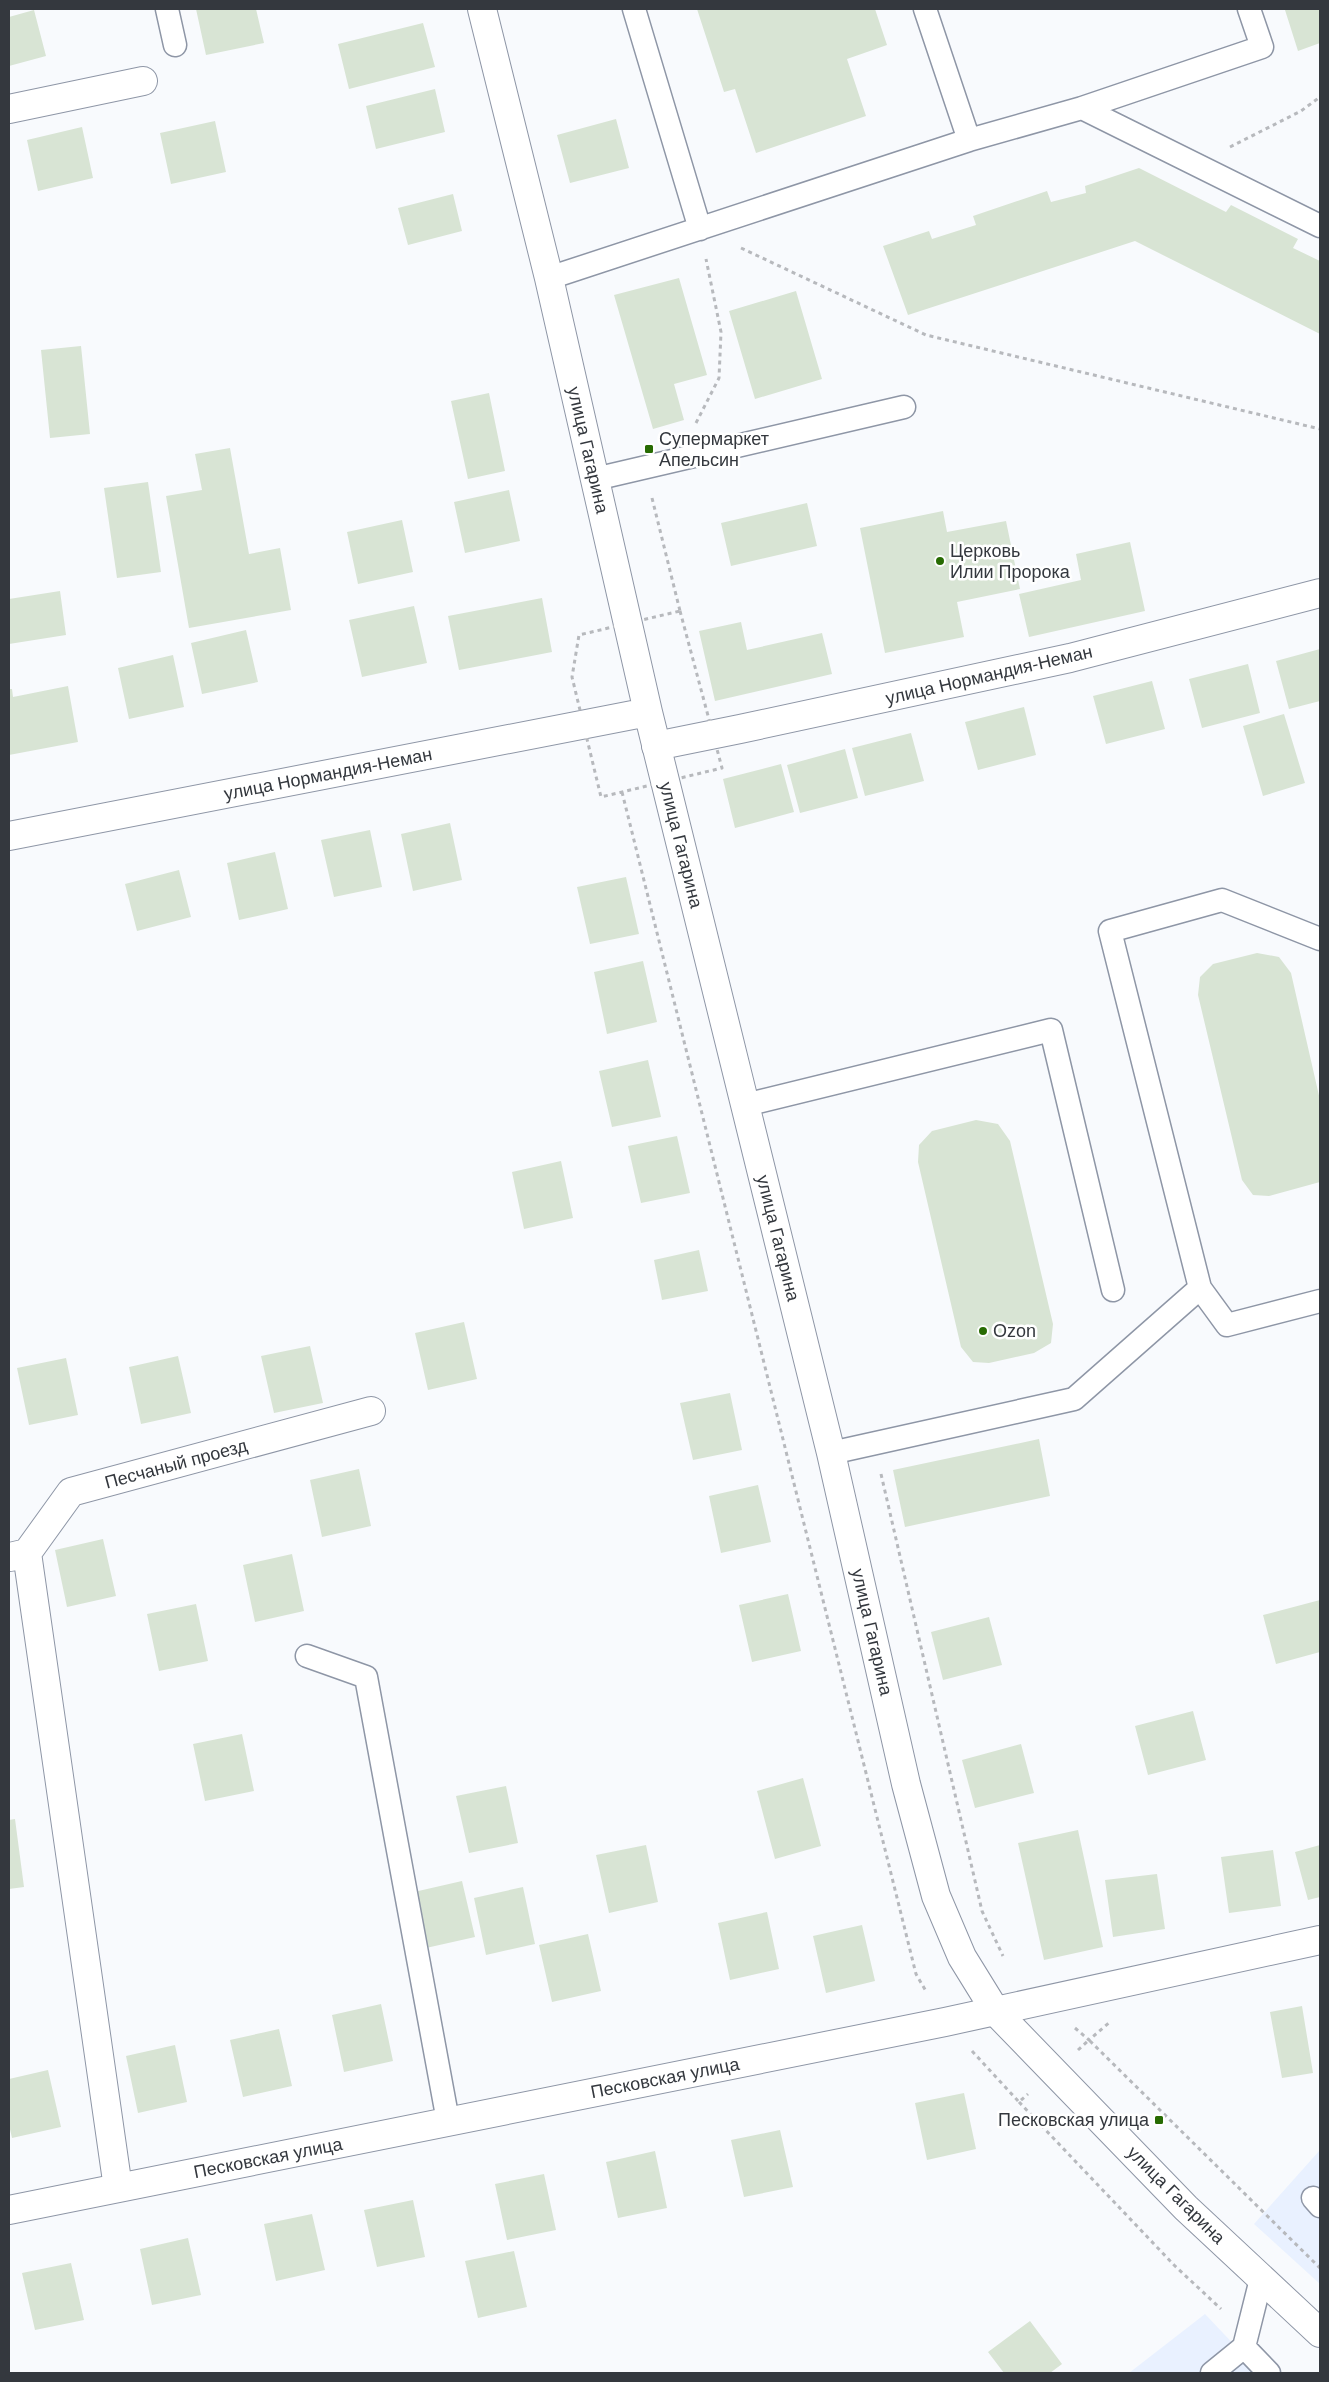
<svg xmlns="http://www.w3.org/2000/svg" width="1329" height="2382" font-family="Helvetica,sans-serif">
  <rect width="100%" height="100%" fill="#f8fafd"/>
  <!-- built -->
  <path fill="#e9f1ff" d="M1320,2150V2284L1254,2224Z
    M1205,2314L1261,2373H1129Z"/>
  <!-- building -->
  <path fill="#d8e4d4" d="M196,9H256L264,43L206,55Z
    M697,9H875L887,45L847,59L866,116L756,153L735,89L724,92Z
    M1288,9H1320V43L1298,51L1285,10Z
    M34,10L46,56L9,66V17Z
    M423,23L435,67L349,89L338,44Z
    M435,89L445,132L376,149L366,106Z
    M616,119L629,168L570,183L557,135Z
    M215,121L226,172L171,184L160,133Z
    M82,127L93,178L38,191L27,140Z
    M1139,168L1226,212L1231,205L1298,239L1293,248L1320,261V334L1135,241L908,315L883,246L929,231L932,239L976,225L973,216L1047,191L1051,202L1086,193L1085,186Z
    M453,194L462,231L408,245L398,208Z
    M679,278L707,375L674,384L684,420L653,429L614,295Z
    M796,291L822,379L755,399L729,311Z
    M81,346L90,434L50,438L41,350Z
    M489,393L505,471L468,479L451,401Z
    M230,448L249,554L280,548L291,610L189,628L166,496L202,490L195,454Z
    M148,482L161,572L117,578L104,488Z
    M509,490L520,541L465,553L454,502Z
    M807,503L817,546L731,566L721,523Z
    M943,511L947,532L1006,521L1020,589L957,602L964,637L885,653L860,528Z
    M402,520L413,572L358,584L347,532Z
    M1130,542L1145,611L1029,637L1019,594L1081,580L1076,554Z
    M60,591L66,635L9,644V599Z
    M542,598L552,652L459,670L448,616Z
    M414,606L427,663L362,677L349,620Z
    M741,622L747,650L822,633L832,674L715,701L699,631Z
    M246,630L258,682L202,694L191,643Z
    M1320,649V701L1289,709L1276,661Z
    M173,655L184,707L129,719L118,668Z
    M1248,664L1260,713L1202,728L1189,679Z
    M1152,681L1165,729L1106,744L1093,696Z
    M68,686L78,742L9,755V689H12L13,697Z
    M1024,707L1036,755L978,770L965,722Z
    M1284,714L1305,783L1263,796L1243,726Z
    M911,733L924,781L865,796L852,748Z
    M845,749L858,798L800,813L787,765Z
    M781,764L794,812L735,828L723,779Z
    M450,823L462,880L413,891L401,834Z
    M370,830L382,887L334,897L321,840Z
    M275,852L288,909L239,920L227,863Z
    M179,870L191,917L137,931L125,884Z
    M626,877L639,934L590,944L577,887Z
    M1257,953L1279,957L1291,973L1320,1100V1182L1269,1196L1253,1195L1242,1180L1198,995L1200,977L1213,964Z
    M643,961L657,1022L607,1034L594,972Z
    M648,1060L661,1117L612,1127L599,1071Z
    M976,1120L998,1124L1010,1141L1053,1324L1051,1343L1034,1353L989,1363L973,1362L961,1347L918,1162L919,1145L932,1131Z
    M677,1136L690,1193L641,1203L628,1146Z
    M561,1161L573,1218L524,1229L512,1172Z
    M699,1250L708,1291L662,1300L654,1260Z
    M464,1322L477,1379L428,1390L415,1333Z
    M310,1346L323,1403L274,1413L261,1356Z
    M178,1356L191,1413L141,1424L129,1367Z
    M66,1358L78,1415L29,1425L17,1368Z
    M730,1393L742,1450L693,1460L680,1403Z
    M1039,1439L1050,1496L905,1527L893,1470Z
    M359,1469L371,1526L322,1537L310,1480Z
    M758,1485L771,1542L721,1553L709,1496Z
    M103,1539L116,1596L67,1607L55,1550Z
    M292,1554L304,1611L255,1622L243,1565Z
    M788,1594L801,1651L752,1662L739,1605Z
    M1320,1600V1652L1276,1664L1263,1615Z
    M196,1604L208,1661L159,1671L147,1614Z
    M989,1617L1002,1665L943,1680L931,1632Z
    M1193,1711L1206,1760L1148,1775L1135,1726Z
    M242,1734L254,1791L205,1801L193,1744Z
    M1021,1744L1034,1793L975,1808L962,1760Z
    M803,1778L821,1846L775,1859L757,1791Z
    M506,1786L518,1843L469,1853L456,1796Z
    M15,1819L24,1887L9,1889V1820Z
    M1078,1830L1103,1947L1044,1960L1018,1843Z
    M646,1845L658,1902L609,1913L596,1855Z
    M1320,1845V1897L1308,1900L1295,1852Z
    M1273,1850L1281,1906L1229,1913L1221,1857Z
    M1157,1874L1165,1929L1113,1937L1105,1880Z
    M462,1881L475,1937L426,1948L414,1892Z
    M523,1887L535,1944L486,1955L474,1898Z
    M767,1912L779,1969L730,1980L718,1923Z
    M862,1925L875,1981L826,1993L813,1936Z
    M588,1934L601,1991L552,2002L539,1945Z
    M381,2004L393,2061L344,2072L332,2015Z
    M1302,2006L1313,2073L1282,2078L1270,2012Z
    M279,2029L292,2086L243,2097L230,2040Z
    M175,2045L187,2102L138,2113L126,2056Z
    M48,2070L61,2127L12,2138L9,2125V2079Z
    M964,2093L976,2149L927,2160L915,2103Z
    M780,2130L793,2187L744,2197L731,2140Z
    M655,2151L667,2208L618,2218L606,2162Z
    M544,2174L556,2230L507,2240L495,2184Z
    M413,2200L425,2257L377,2267L364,2210Z
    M312,2214L325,2270L276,2281L264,2224Z
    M188,2238L201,2295L152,2305L140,2249Z
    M514,2251L527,2307L478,2318L465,2261Z
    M71,2263L84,2320L35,2330L22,2273Z
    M1030,2321L1062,2364L1050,2373H1004L988,2352Z"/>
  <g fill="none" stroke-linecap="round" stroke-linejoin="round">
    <!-- lane casing -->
    <g stroke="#8e96a6" stroke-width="25">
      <path id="lane" d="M167,9L175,45
        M634,9L700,229
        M1082,108L1262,47L1249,9
        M969,140L1082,108L1320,226
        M549,278L969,140L925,9
        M595,479L904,407
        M1320,939L1222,900L1110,931L1200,1288L1227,1325L1320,1301
        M745,1105L1051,1030L1113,1290
        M831,1453L1074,1399L1200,1288
        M307,1656L366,1677L448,2121
        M1313,2198L1320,2206
        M1244,2347L1269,2373
        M1212,2373L1244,2347L1261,2279"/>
    </g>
    <!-- street casing -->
    <g stroke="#8e96a6" stroke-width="30">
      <path id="street" d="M9,109L143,81
        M656,746L740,729L1070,658L1320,593
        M27,1553L118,2188
        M10,1557L27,1553L71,1492L371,1411
        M9,2210L945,2022L1320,1940"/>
    </g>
    <!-- secondary casing -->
    <g stroke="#8e96a6" stroke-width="30">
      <path id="secondary" d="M482,9L549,278L648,712L831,1453L906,1784L936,1896L962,1957L996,2012L1186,2208L1320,2333
        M9,836L648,712"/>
    </g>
    <!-- path -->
    <path stroke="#b7b9bd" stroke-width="3" stroke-dasharray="4 4" stroke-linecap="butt" d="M1230,147L1301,111L1320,97
      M741,248L926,335L1320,429
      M696,423L719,378L721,332L706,259
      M652,498L680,611
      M680,611L722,768L601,797L572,677L579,635Z
      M622,792L916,1974L927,1993
      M881,1474L982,1911L1003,1956
      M1075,2028L1089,2040L1111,2021
      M1078,2050L1089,2040L1320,2268
      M972,2051L1019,2102L1028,2094
      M1019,2102L1174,2265L1221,2309"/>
    <!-- lane -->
    <use href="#lane" stroke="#fff" stroke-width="22"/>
    <!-- street -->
    <use href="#street" stroke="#fff" stroke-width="28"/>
    <!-- secondary -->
    <use href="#secondary" stroke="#fff" stroke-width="28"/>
  </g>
  <!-- markers -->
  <g fill="#276b02" stroke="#fff" stroke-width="2">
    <rect x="644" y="444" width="10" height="10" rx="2.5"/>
    <circle cx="940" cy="561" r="5"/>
    <circle cx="983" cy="1331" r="5"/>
    <rect x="1154" y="2115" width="10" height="10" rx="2.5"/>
  </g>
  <g text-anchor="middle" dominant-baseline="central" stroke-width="5" stroke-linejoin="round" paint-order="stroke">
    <!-- poi labels -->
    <g font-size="18" fill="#34383e" stroke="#fff" text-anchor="start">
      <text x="659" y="439">Супермаркет<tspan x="659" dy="21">Апельсин</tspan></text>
      <text x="950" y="551">Церковь<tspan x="950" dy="21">Илии Пророка</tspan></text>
      <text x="993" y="1331">Ozon</text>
      <text x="1149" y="2120" text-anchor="end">Песковская улица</text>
    </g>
    <!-- street labels -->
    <g font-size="18" fill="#34383e" stroke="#fff">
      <text transform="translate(588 450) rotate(77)">улица Гагарина</text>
      <text transform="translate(989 675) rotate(-13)">улица Нормандия-Неман</text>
      <text transform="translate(328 774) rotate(-11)">улица Нормандия-Неман</text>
      <text transform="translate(681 845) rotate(76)">улица Гагарина</text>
      <text transform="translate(778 1238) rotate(76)">улица Гагарина</text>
      <text transform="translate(176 1464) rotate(-15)">Песчаный проезд</text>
      <text transform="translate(872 1632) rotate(77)">улица Гагарина</text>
      <text transform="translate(665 2078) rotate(-11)">Песковская улица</text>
      <text transform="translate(268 2158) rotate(-11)">Песковская улица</text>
      <text transform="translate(1176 2195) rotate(45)">улица Гагарина</text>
    </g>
  </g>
  <!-- border -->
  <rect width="1329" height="2382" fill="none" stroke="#34383e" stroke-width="20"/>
</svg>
